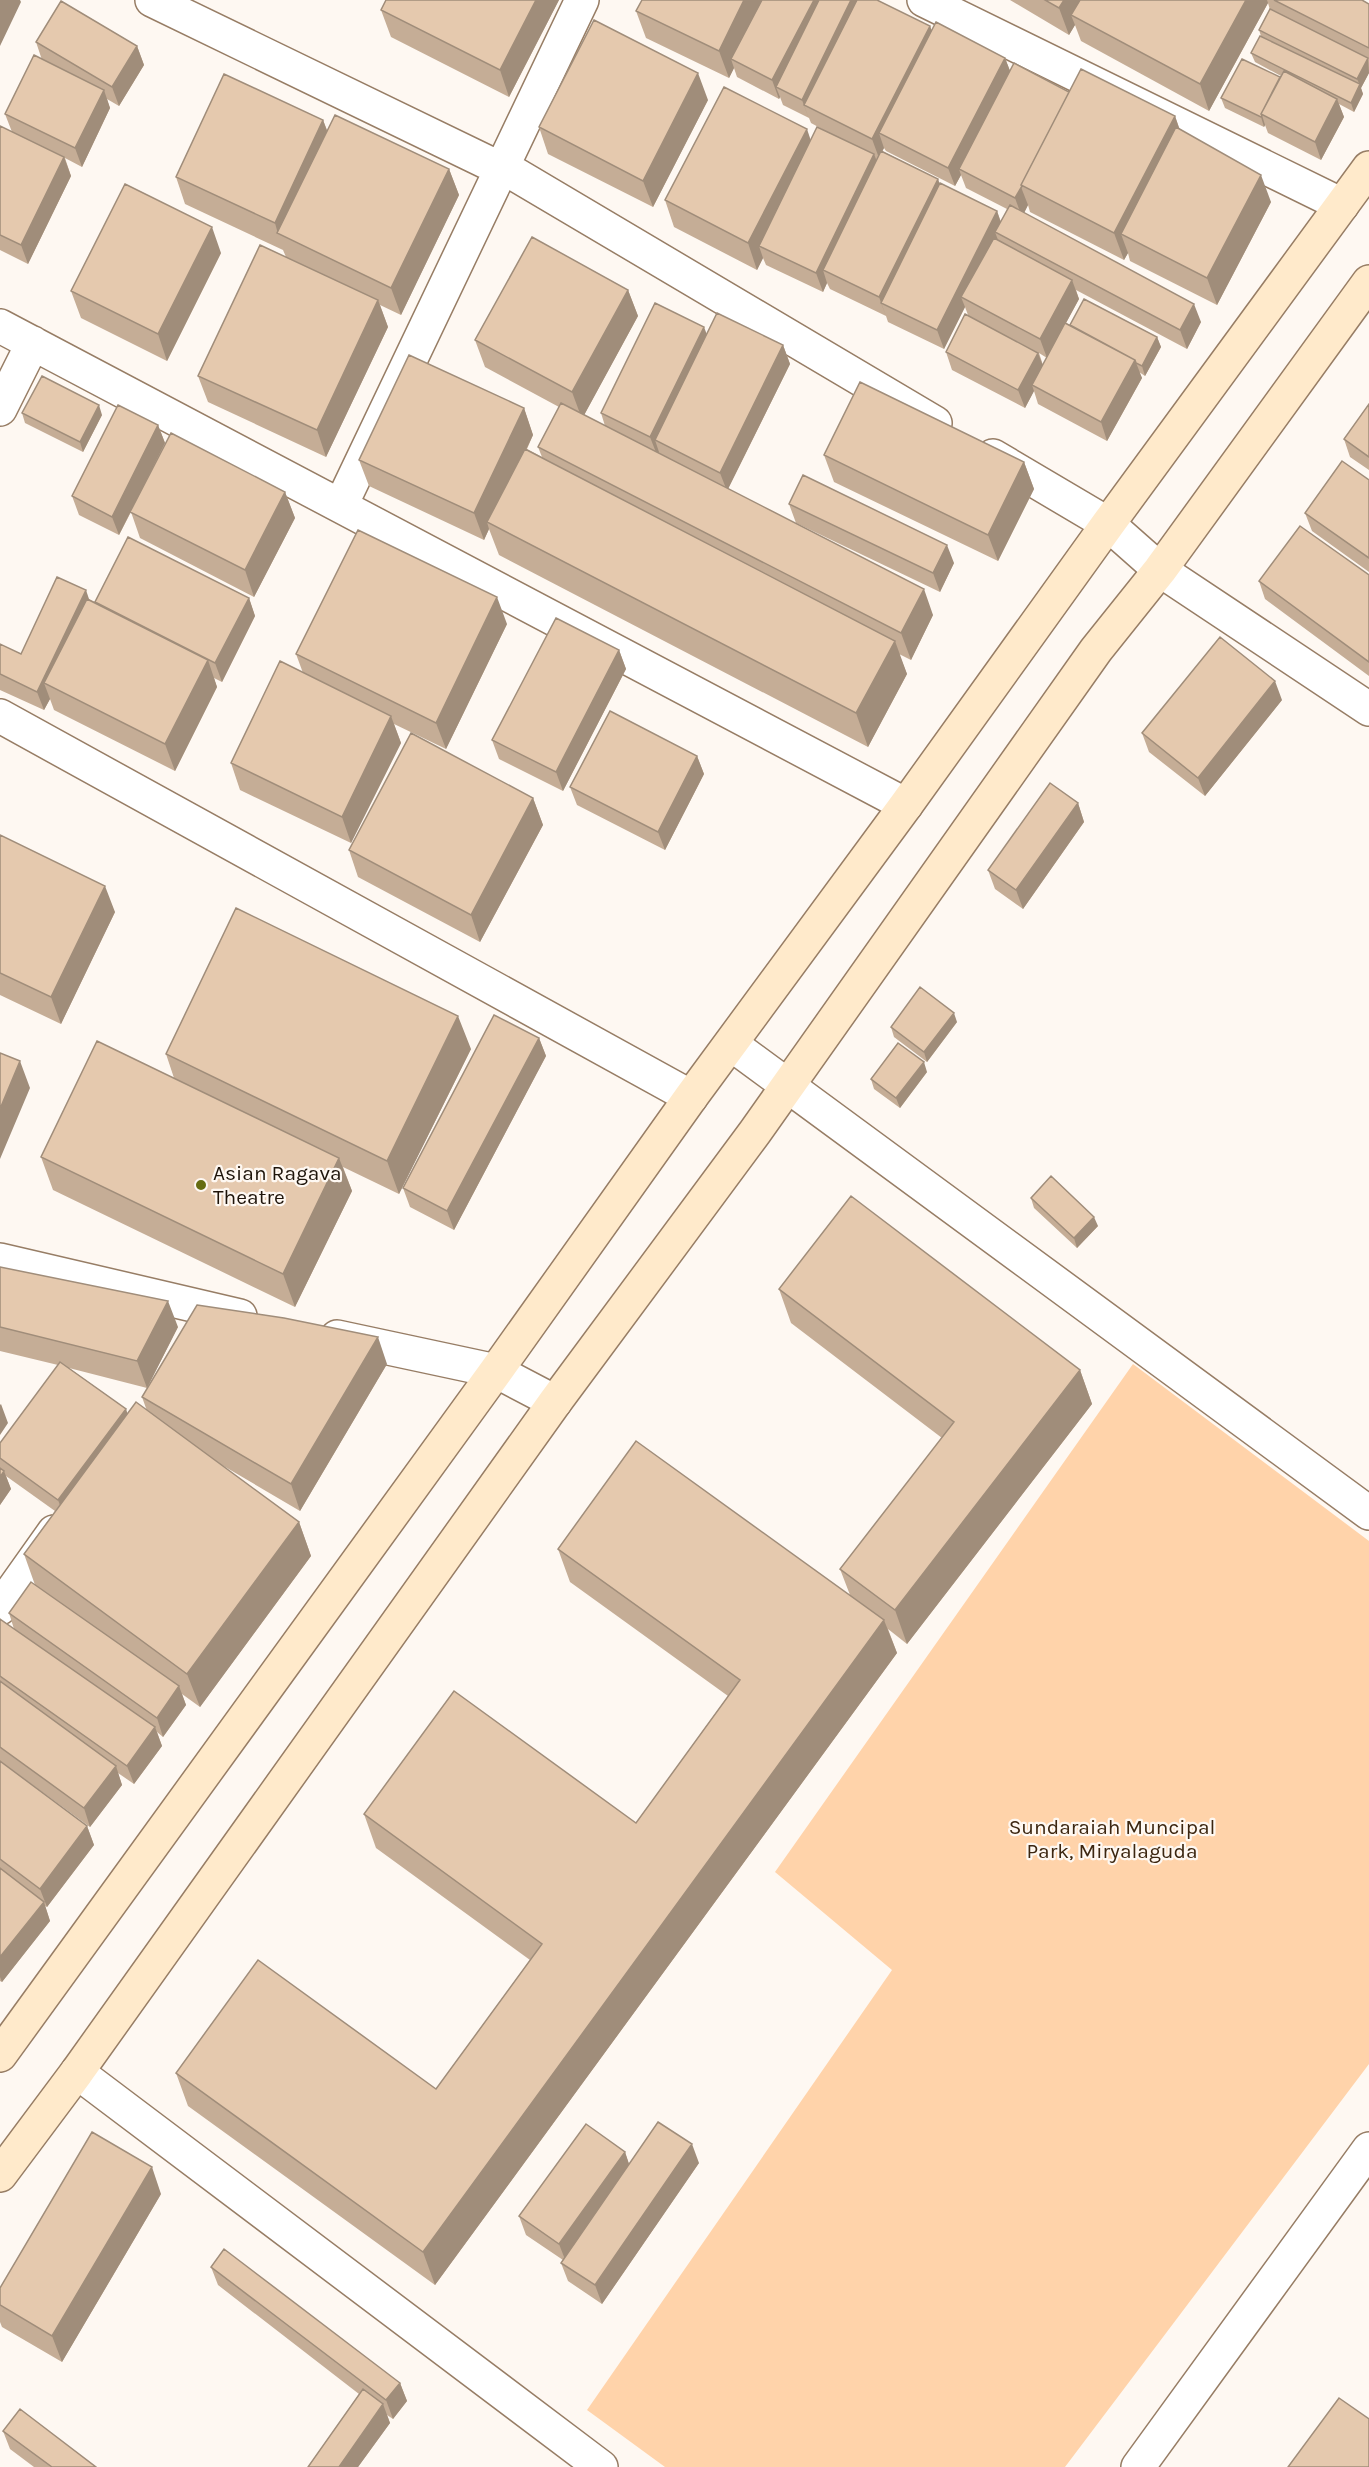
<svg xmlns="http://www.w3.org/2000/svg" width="1369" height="2467" font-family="Karla,sans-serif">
  <rect width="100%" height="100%" fill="#fef8f2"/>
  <!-- green -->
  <path fill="#ffd3aa" d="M1133,1364L1369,1541V2064L1065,2467H665L587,2410L892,1970L775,1872Z"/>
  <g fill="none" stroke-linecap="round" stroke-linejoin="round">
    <!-- minor casing -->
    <g stroke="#977d65" stroke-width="36">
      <path id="minor" d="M152,0L501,169L499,174
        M924,0L1342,205
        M499,174L503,167L935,423
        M0,326L906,805
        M0,409L33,343
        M993,456L1108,524L1160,570L1369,709
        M341,505L582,0
        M0,716L691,1097
        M731,1044L1369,1513
        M0,1260L240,1316
        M337,1337L496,1371L555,1402
        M0,1608L54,1532
        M77,2072L601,2467
        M1138,2467L1369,2149"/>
    </g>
    <!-- secondary casing -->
    <g stroke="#977d65" stroke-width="36">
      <path id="secondary" d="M0,2055L496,1371L691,1097L906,805L1108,524L1369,168
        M0,2175L77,2072L555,1402L755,1132L1096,650L1160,570L1369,282"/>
    </g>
    <!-- minor -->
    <use href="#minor" stroke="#fff" stroke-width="33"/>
    <!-- secondary -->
    <use href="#secondary" stroke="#ffeacb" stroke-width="33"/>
  </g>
  <!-- wall -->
  <path fill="#c5ad96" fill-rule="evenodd" d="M386,0H559L509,97L391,37L381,10Z
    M1010,0H1362L1369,4V73L1361,88L1363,94L1354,112L1339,104L1344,117L1321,160L1268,133L1265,125L1264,127L1225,108L1221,98L1281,77V76L1255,62L1251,53L1261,36L1259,30L1270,10L1268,3L1209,111L1081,41L1075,25L1069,35Z
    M636,11L930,26L932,31L1005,58L1010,71L1069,92L1175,116L1180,130L1271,202L1217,305L1130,261L1128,253L1124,260L1030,212L1028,205L1024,213L1201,322L1187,349L1076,290L1079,299L1066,323L1070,325L1157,337L1161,347L1145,376L1139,372L1142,378L1107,441L1038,404L1034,391L1025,408L952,370L946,352L968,315L965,307L944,349L888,322L886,316L830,289L827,283L823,292L766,265L763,258L757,270L674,227L665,200L811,140L822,129L811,123L809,118L783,105L780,97L779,99L737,77L734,68L729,78L646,38ZM884,148L886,151L955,186L961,175L966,188L1007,209L1001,222L997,211L939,184L938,179L882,151ZM1039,353L1047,358L1043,365Z
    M36,42L137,46L144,65L119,106L107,99L110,108L82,167L65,158L71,176L28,264L0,250V126L12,132L5,114L42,60Z
    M708,100L653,207L548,154L539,127Z
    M323,120L327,130L449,169L459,195L401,315L380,305L388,327L326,457L208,402L198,376L286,257L283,250L185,204L176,177Z
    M221,253L167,361L81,318L71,291Z
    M628,290L638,316L584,415L605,426L601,413L707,334L783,345L790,364L728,489L933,615L911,660L899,654L907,674L868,747L499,555L489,529L484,540L369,486L359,460L524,408L533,435L527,449L542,457L538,447L559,407L485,367L475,340Z
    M1369,404V470L1350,457L1344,439Z
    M22,413L102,415L83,452L25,423Z
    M158,425L165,443L144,485L285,492L295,518L254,597L140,538L131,512L119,535L79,515L72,496Z
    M824,455L1024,462L1034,489L998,561L834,482Z
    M1369,480V572L1312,531L1305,513Z
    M789,504L954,563L940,592L796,523Z
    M1369,575V676L1265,599L1259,581Z
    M249,598L255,616L222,682L214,678L217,687L175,771L54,710L50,699L44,710L0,690V644L21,654L89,599L95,602Z
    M507,624L446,749L394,724L401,743L351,843L240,790L231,763L303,673L296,654Z
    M619,650L626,669L563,791L499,759L492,740Z
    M1282,700L1205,796L1149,752L1142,733Z
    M697,756L704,774L665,850L577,805L570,787Z
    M533,798L543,825L480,942L358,877L349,850Z
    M1078,803L1084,822L1023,909L995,889L988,870Z
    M0,835L115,912L61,1024L0,995Z
    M957,1022L927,1062L894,1037L891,1027Z
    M539,1038L546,1056L454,1230L410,1207L403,1188Z
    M471,1049L399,1194L343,1167L352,1191L295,1307L53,1190L41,1157L174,1078L166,1054Z
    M927,1072L900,1108L874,1089L871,1079Z
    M1031,1198L1098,1226L1077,1248L1034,1208Z
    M0,1267L178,1327L147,1388L69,1368L126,1409L127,1414L147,1411L142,1397L387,1364L300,1511L215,1461L299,1522L311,1556L200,1707L182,1694L186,1705L163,1737L157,1732L162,1746L134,1784L118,1773L122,1785L90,1827L0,1761V1619L14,1629L9,1613L35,1585L24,1554L55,1511L6,1476L11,1489L0,1505V1443L58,1365L0,1351Z
    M779,1289L1080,1370L1092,1404L907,1644L888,1629L897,1653L435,2285L188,2106L176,2073L436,2089L530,1960L376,1848L364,1814L636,1823L728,1696L570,1582L558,1549L850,1595L840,1569L942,1438L791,1323Z
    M0,1761L87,1826L94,1845L47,1907L45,1906L50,1921L2,1982L0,1981Z
    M625,2152L629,2164L699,2163L602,2304L568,2281L561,2263L563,2260L526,2235L519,2216Z
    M161,2194L62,2362L2,2327L0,2322V2288Z
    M211,2267L400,2383L407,2401L393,2419L387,2415L390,2423L358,2467H308L359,2394L218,2285Z
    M3,2431L96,2467H34L10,2449Z"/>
  <!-- shaded-wall -->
  <path fill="#a08d7a" d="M0,0H20L21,2L0,46Z
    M536,0H559L509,97L500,70Z
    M744,0H767L731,59L734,68L729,78L719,51Z
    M814,0H831L776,87L780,97L779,99L772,80Z
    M851,0H861L804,105L809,119L802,100Z
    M1064,0H1090L1071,15L1075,25L1069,35L1059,8Z
    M1246,0H1267L1268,3L1209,111L1200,84Z
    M930,26L937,45L879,133L884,148L879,158L872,139Z
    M137,46L144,65L119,106L112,87Z
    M1005,58L1012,76L959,169L961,175L955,186L948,168Z
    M1368,58L1369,73L1361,88L1363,94L1354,112L1351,103L1360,85L1357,79Z
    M698,73L708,100L653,207L643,181Z
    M104,90L110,108L82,167L75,148Z
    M1337,99L1344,117L1321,160L1315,142Z
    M1262,115L1265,125L1264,127L1261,117Z
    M1175,116L1184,143L1121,234L1128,253L1124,260L1114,233Z
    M323,120L333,147L278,234L275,223Z
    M807,129L816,156L759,246L763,258L757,270L748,243Z
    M874,154L881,172L823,270L827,283L823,292L816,273Z
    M64,157L71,176L28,264L21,245Z
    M449,169L459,195L401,315L391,288Z
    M1261,175L1271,202L1217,305L1207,278Z
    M938,179L944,197L881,303L886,316L879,297Z
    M1021,187L1028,205L1022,217L1015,198Z
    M997,211L1003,229L995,232L998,240L961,297L965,307L944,349L937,330Z
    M212,227L221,253L167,361L158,334Z
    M1072,280L1079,299L1047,358L1040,339Z
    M628,290L638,316L582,419L572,392Z
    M378,300L388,327L326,457L317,430Z
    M1194,304L1201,322L1187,349L1180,330Z
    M704,327L711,345L655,440L659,452L657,455L650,437Z
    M1157,337L1161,347L1145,376L1142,366Z
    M783,345L790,364L727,491L720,473Z
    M1038,353L1045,371L1032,385L1034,391L1025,408L1018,390Z
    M1135,360L1142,378L1107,441L1101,422Z
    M99,405L102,415L83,452L80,442Z
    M524,408L533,435L491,524L487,522L489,529L484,540L474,513Z
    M158,425L165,443L119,535L112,517Z
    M1024,462L1034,489L998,561L988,535Z
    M285,492L295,518L254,597L245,570Z
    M947,545L954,563L940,592L933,573Z
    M924,589L933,615L911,660L901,633Z
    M86,590L92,608L44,683L50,699L44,710L37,692Z
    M497,597L507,624L446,749L436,723Z
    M249,598L255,616L222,682L215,663Z
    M895,641L907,674L868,747L856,713Z
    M619,650L626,669L563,791L556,772Z
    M208,660L217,687L175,771L165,744Z
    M1275,681L1282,700L1205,796L1198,778Z
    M391,716L401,743L351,843L342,817Z
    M697,756L704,774L665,850L658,832Z
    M533,798L543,825L480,942L471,915Z
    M1078,803L1084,822L1023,909L1016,890Z
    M105,886L115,912L61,1024L51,997Z
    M954,1013L957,1022L927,1062L924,1052Z
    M458,1016L471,1049L399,1194L387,1161Z
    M539,1038L546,1056L454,1230L447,1211Z
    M20,1061L30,1088L0,1159V1109Z
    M924,1062L927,1072L900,1108L896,1098Z
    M339,1158L352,1191L295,1307L283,1274Z
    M1094,1217L1098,1226L1077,1248L1074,1238Z
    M168,1301L178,1327L147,1388L137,1361Z
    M378,1337L387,1364L300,1511L291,1484Z
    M1080,1370L1092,1404L907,1644L895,1610Z
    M1,1404L8,1423L0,1435V1405Z
    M126,1409L132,1428L65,1518L58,1500Z
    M4,1471L11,1489L0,1505V1477Z
    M299,1522L311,1556L200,1707L187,1674Z
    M884,1620L897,1653L435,2285L423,2252Z
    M179,1686L186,1705L163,1737L157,1718Z
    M155,1727L162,1746L134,1784L127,1766Z
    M116,1766L122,1785L90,1827L84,1808Z
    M87,1826L94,1845L47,1907L40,1889Z
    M44,1902L50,1921L2,1982L0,1977V1957Z
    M692,2144L699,2163L602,2304L595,2285Z
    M625,2152L631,2170L566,2262L559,2244Z
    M152,2167L161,2194L62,2362L52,2336Z
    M400,2383L407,2401L393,2419L386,2400Z
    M383,2404L390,2423L358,2467H339Z"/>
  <!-- building -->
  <path fill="#e5c9ae" stroke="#a08d7a" stroke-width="1.5" d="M386,0H536L500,70L381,10Z
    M642,0H744L719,51L636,11Z
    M762,0H814L772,80L731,59Z
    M819,0H851L802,100L776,87Z
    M857,0H877L930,26L872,139L804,105Z
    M1045,0H1064L1059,8Z
    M1080,0H1246L1200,84L1071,15Z
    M1274,0H1362L1369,4V48Z
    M61,1L137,46L112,87L36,42Z
    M1270,9L1368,58L1357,79L1259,30Z
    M594,20L698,73L643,181L539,127Z
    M936,22L1005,58L948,168L879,133Z
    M1260,36L1360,84L1351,103L1251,53Z
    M34,55L104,90L75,148L5,114Z
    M1242,59L1280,77L1261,114L1262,115L1261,117L1221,98Z
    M1014,63L1069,92L1021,185L1022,186L1015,198L959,169Z
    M1081,69L1175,116L1114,233L1021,185Z
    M1284,71L1337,99L1315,142L1261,114Z
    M224,74L323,120L275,223L176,177Z
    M724,87L807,129L748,243L665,200Z
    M335,115L449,169L391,288L277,233Z
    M0,126L64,157L21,245L0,235Z
    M817,127L874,154L816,273L759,246Z
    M1176,127L1261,175L1207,278L1121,234Z
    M881,151L938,179L879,297L823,270Z
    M940,183L997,211L937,330L881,303Z
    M125,184L212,227L158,334L71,291Z
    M1010,205L1194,304L1180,330L995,232Z
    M532,237L628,290L572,392L475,340Z
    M994,238L1072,280L1040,339L961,297Z
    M260,245L378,300L317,430L198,376Z
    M1084,299L1157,337L1142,366L1136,363L1135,360L1070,325Z
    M655,303L704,327L650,437L601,413Z
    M717,313L783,345L720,473L655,440Z
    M965,314L1038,353L1018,390L946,352Z
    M1065,323L1135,360L1101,422L1032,385Z
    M409,355L524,408L474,513L359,460Z
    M42,376L99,405L80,442L22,413Z
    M860,382L1024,462L988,535L824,455Z
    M561,403L924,589L901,633L538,447Z
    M1369,404V457L1344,439Z
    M118,405L158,425L112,517L72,496Z
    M171,433L285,492L245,570L130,512Z
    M525,449L895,641L856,713L487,522Z
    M1342,461L1369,480V558L1305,513Z
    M803,475L947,545L933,573L789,504Z
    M1300,526L1369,575V662L1259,581Z
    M358,530L497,597L436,723L296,654Z
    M128,537L249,598L215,663L95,602Z
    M57,577L86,590L37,692L0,674V644L21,654Z
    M87,599L208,660L165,744L44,683Z
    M556,618L619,650L556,772L492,740Z
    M1220,637L1275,681L1198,778L1142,733Z
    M280,661L391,716L342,817L231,763Z
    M610,711L697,756L658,832L570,787Z
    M411,733L533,798L471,915L349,850Z
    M1050,783L1078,803L1016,890L988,870Z
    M0,835L105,886L51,997L0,973Z
    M236,908L458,1016L387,1161L166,1054Z
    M920,987L954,1013L924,1052L891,1027Z
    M494,1015L539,1038L447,1211L403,1188Z
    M97,1041L339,1158L283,1274L41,1157Z
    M898,1043L924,1062L896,1098L871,1079Z
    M0,1053L20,1061L0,1109Z
    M1051,1176L1094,1217L1074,1238L1031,1198Z
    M851,1196L1080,1370L895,1610L840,1569L954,1422L779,1289Z
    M0,1267L168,1301L137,1361L0,1327Z
    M197,1305L284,1318L378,1337L291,1484L142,1397Z
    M60,1362L126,1409L58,1500L0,1458V1443Z
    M136,1402L299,1522L187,1674L24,1554Z
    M636,1441L884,1620L423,2252L176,2073L258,1960L436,2089L542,1944L364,1814L454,1691L636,1823L740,1680L558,1549Z
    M0,1468L4,1471L0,1477Z
    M31,1582L179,1686L157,1718L9,1613Z
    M0,1619L155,1727L127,1766L0,1676Z
    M0,1681L116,1766L84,1808L0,1747Z
    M0,1761L87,1826L40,1889L0,1859Z
    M0,1868L44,1902L0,1957Z
    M658,2122L692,2144L595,2285L561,2263Z
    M586,2124L625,2152L559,2244L519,2216Z
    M92,2132L152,2167L52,2336L0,2305V2288Z
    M224,2249L400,2383L386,2400L211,2267Z
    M363,2389L383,2404L339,2467H308Z
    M1339,2398L1369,2419V2467H1288Z
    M20,2409L96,2467H52L3,2431Z"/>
  <!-- markers -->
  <circle fill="#666c10" stroke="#fef8f2" stroke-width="2" cx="201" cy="1185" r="6"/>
  <g text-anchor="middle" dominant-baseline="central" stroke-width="4.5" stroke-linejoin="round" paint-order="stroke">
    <!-- poi labels -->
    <g font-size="21" fill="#1e140a" stroke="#fef8f2" text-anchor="start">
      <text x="213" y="1173">Asian Ragava<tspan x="213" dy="24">Theatre</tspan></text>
    </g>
    <!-- park labels -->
    <g font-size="21" fill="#3c2610" stroke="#fef8f2">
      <text x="1112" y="1827">Sundaraiah Muncipal<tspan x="1112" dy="24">Park, Miryalaguda</tspan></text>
    </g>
  </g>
</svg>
